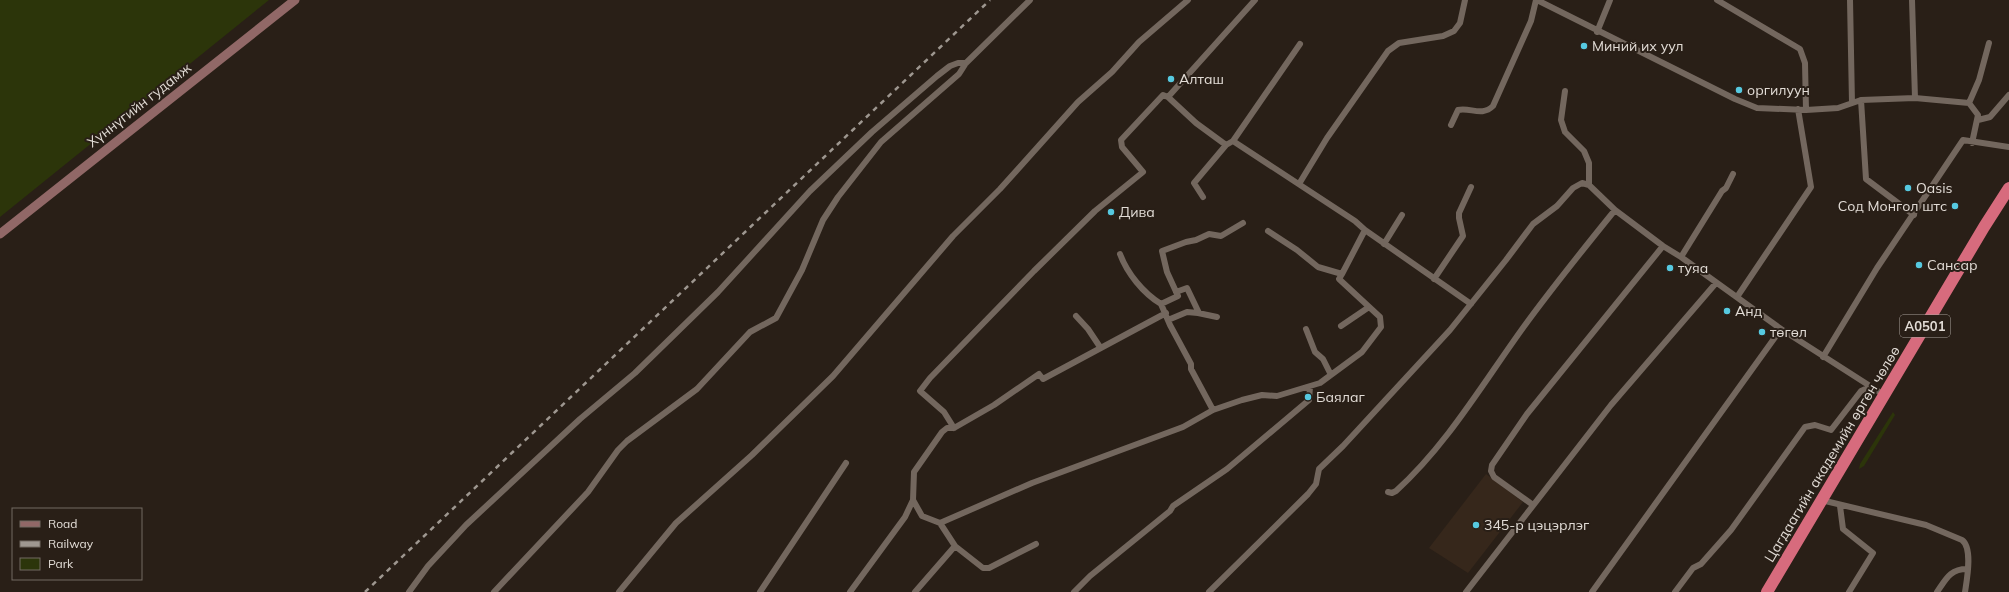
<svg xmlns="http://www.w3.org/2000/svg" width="2009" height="592" font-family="Mulish,sans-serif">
  <rect width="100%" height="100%" fill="#291f17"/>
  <!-- built -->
  <path fill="#36271b" d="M1486,474L1523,502L1468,573L1429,548Z"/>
  <!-- green -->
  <path fill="#2c350a" d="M0,0H269L0,217Z
    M1893,412L1895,415L1864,466L1859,469L1860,464Z"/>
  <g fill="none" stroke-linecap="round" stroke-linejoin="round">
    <!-- street -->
    <path stroke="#73675e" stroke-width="6" d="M1537,0L1735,99L1757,108L1806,110L1838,108L1861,100L1915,98L1969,103L1978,115L1972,143
      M1717,0L1800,49L1805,63L1806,110
      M1850,0L1852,103
      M1912,0L1915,98
      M1597,32L1610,0
      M1565,91L1561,120L1565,132L1584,151L1589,163V185
      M1168,97L1255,0
      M1861,100L1866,179L1914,215
      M1969,103L1979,80L1989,43
      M1978,120L1990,117L2009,95
      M1451,125L1458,110C1470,107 1482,117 1493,106L1531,21L1536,0
      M1233,141L1300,44
      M1299,184L1327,138L1388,51L1399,43L1443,36L1454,31L1460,23L1465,0
      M1203,197L1194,183L1226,145
      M1384,244L1402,215
      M1120,254C1127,273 1143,293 1161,304
      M1681,257L1722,191L1726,188L1733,174
      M1342,274L1365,230
      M1434,279L1463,236L1459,218V213L1471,187
      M1176,292L1187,288L1199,313
      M1737,297L1811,187L1798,109
      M1076,316L1088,329L1100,347
      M1168,320L1187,312L1198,313L1217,317
      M1341,326L1369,307
      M1306,329L1315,352L1323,359L1331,375
      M1823,357L1877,268L1963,140L2009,147
      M1213,410L1191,369V364L1170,325L1161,304L1178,296L1167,272L1162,251L1186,242L1196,240L1209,234L1221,236L1243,223
      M954,428L994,405L1039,374L1043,379L1166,313
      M1388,492L1392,493L1396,491C1449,443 1486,378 1528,321C1556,283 1585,247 1615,210
      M1821,500L1926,525L1962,540C1973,548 1967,579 1965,592
      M1533,505L1494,477L1491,471L1492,465L1527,414L1663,246
      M1840,506L1843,529L1873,553L1849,592
      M940,523L1032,483L1183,427L1213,410L1242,400L1262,395L1277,396L1320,383L1362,352L1381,327L1380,317L1339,279L1342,274L1318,267L1297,250L1268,231
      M955,546L983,568H989L1036,544
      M409,592L428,566L466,525L580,419L635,373L718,292L810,191L872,132L937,76L950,66L958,63H966
      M494,592L588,492L618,450L627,441L697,389L750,332L776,318L802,270L823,220L838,197L881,142L959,74L966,63L1030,0
      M619,592L676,523L752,455L833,376L953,236L1000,189L1078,102L1112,72L1139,42L1188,0
      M760,592L846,463
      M850,592L905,517L913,500
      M915,592L955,546L940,523L922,516L913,500L914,472L942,432L947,428H954L944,412L920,391L930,378L1034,271L1095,211L1143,172L1122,147L1121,140L1163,95L1168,97L1196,123L1226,145L1233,141L1355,221L1365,230L1471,304
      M1074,592L1090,576L1170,511L1173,506L1227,469L1309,400L1310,387
      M1209,592L1308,494L1316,484L1319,469L1343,446L1450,330L1506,260L1533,224L1557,206L1573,188L1582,183L1589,185L1615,210L1663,246L1681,257L1781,329L1884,395
      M1466,592L1611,405L1716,283
      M1592,592L1781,329
      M1675,592L1693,568L1701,564L1731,530L1805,427L1815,425L1831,430L1861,391L1870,387
      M1937,592C1946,579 1950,569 1967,569"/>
    <!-- secondary -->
    <path stroke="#916867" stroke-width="9" d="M0,234L295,0"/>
    <!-- highway -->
    <path stroke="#d76b7d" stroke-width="12" d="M1767,592L1984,227L2009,188"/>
    <!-- rail -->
    <path stroke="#9e9790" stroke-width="2.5" stroke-dasharray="5 5" stroke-linecap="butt" d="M365,592L990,0"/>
  </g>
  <!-- markers -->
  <g fill="#56c9e0" stroke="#291f17" stroke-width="1.5">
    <circle cx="1584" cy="46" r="4"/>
    <circle cx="1171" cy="79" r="4"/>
    <circle cx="1739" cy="90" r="4"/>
    <circle cx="1908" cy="188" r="4"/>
    <circle cx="1955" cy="206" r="4"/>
    <circle cx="1111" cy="212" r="4"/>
    <circle cx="1919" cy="265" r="4"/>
    <circle cx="1670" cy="268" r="4"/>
    <circle cx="1727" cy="311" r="4"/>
    <circle cx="1762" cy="332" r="4"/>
    <circle cx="1308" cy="397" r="4"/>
    <circle cx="1476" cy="525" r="4"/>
  </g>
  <g text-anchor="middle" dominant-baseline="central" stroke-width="4" stroke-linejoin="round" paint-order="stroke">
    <!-- shield labels -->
    <rect fill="#291f17" stroke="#aaa39d" stroke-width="1" x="1900" y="315" width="50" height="22" rx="3"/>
    <g font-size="13" font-weight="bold" fill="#e2dcd6">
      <text x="1925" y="326">A0501</text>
    </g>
    <!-- poi labels -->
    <g font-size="14" fill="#e2dcd6" stroke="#291f17" text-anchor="start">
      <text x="1592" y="46">Миний их уул</text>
      <text x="1179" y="79">Алташ</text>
      <text x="1747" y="90">оргилуун</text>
      <text x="1916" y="188">Oasis</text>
      <text x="1947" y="206" text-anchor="end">Сод Монгол штс</text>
      <text x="1119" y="212">Дива</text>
      <text x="1927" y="265">Сансар</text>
      <text x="1678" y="268">туяа</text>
      <text x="1735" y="311">Анд</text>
      <text x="1770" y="332">төгөл</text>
      <text x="1316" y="397">Баялаг</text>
      <text x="1484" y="525">345-р цэцэрлэг</text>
    </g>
    <!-- street labels -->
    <g font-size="14" fill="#e2dcd6" stroke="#291f17">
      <text transform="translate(139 105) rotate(-38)">Хүннүгийн гудамж</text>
      <text transform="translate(1832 454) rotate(-59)">Цагдаагийн академийн өргөн чөлөө</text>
    </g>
  </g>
  <!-- legend -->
  <rect x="12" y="508" width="130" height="72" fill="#291f17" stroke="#736b63"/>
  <rect x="20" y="521" width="20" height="6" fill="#916867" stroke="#736b63"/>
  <text x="48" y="528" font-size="12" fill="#e2dcd6">Road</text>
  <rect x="20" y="541" width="20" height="6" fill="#9e9790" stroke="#736b63"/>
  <text x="48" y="548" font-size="12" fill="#e2dcd6">Railway</text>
  <rect x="20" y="558" width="20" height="12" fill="#2c350a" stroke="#736b63"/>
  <text x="48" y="568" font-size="12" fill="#e2dcd6">Park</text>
</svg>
